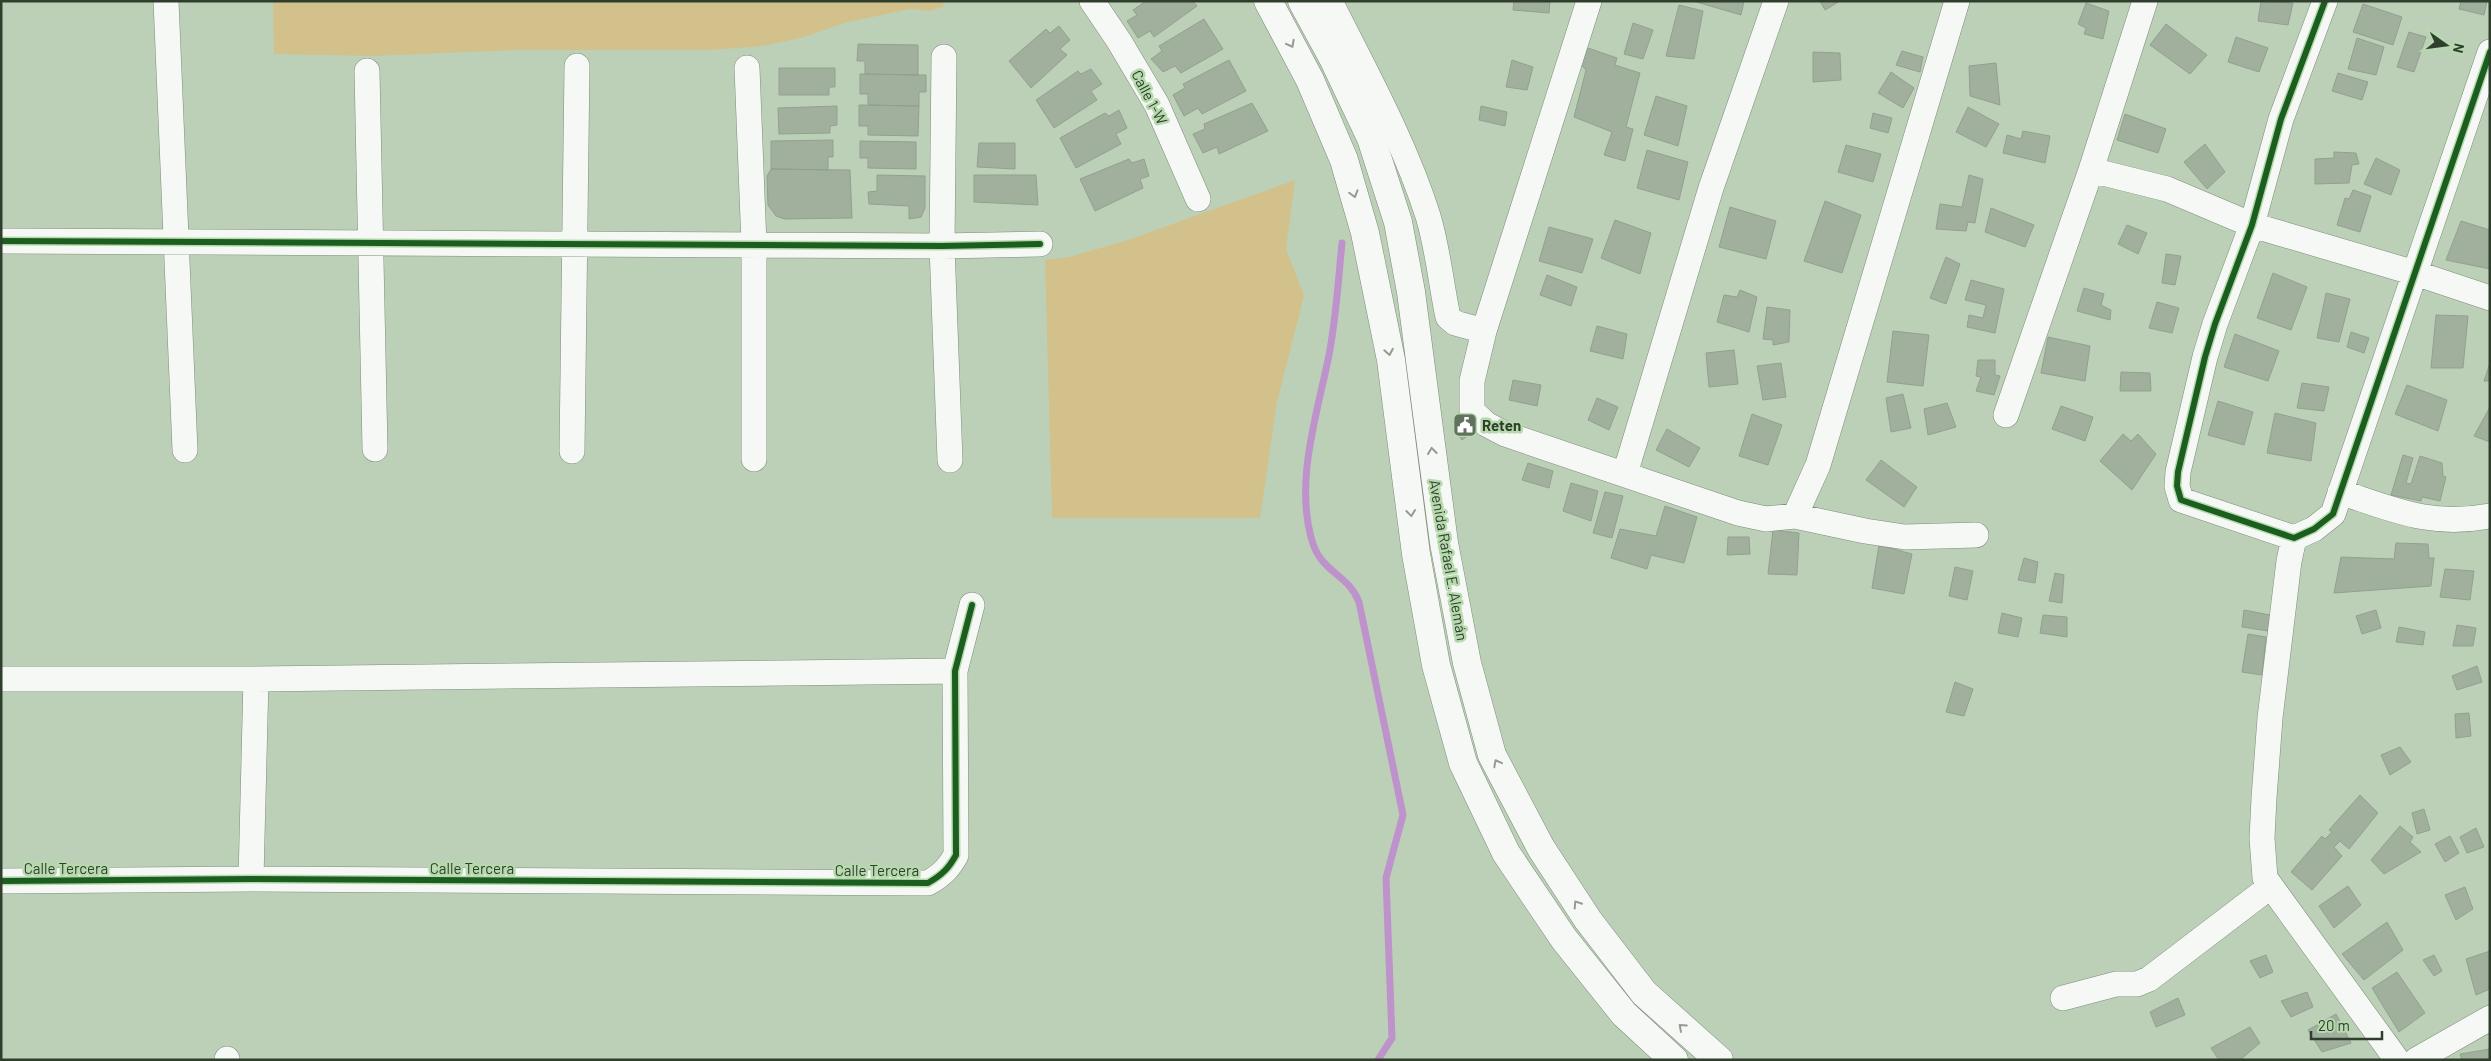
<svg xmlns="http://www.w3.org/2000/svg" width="2491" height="1061" font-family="Barlow,sans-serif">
  <rect width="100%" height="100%" fill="#bcd0b8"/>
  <!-- green -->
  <path fill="#d2c18a" d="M273,1H945L943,7L930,11L910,9L844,23L805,37L763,46L710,50H517L374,56L274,54Z
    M1295,180L1286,249L1304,296L1277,402L1260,518H1052L1045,260L1069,257L1125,241Z"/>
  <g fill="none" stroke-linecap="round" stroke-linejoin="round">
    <!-- stream -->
    <path stroke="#be92ca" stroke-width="7" d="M1342,243C1338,282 1336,322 1328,360C1316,418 1294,485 1313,544C1323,573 1349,575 1359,602L1403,815L1386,878L1392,1038L1378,1060"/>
  </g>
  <!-- building -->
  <path fill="#a0b09c" stroke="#92a18f" d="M1146,1H1193L1197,6L1154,37L1150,31L1138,38L1127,21L1137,15L1133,10Z
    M1514,1H1550L1549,13L1513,10Z
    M1693,1H1744L1741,15Z
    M1820,1H1840L1825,10Z
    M2261,1L2293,3L2288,25L2258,21Z
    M2461,1H2487L2484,15L2459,9Z
    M2086,3L2109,11L2103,39L2084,34L2086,28L2078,24Z
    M2363,4L2402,17L2393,45L2353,32Z
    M1679,5L1703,11L1694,59L1666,56Z
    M1204,19L1223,49L1181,73L1175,66L1163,72L1151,59L1162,51L1159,46Z
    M1633,23L1653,30L1643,59L1624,54Z
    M2166,24L2207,55L2190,74L2150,45Z
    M1059,26L1070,40L1060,49L1067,55L1031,88L1009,61L1046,29L1050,33Z
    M2409,32L2426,37L2414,72L2397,67Z
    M2236,37L2268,48L2259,72L2228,62Z
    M2357,38L2384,47L2376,75L2348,69Z
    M858,44L918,45V75L865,74V61H857Z
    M1588,48L1617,58L1615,65L1640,73L1626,127L1633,129L1625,161L1604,155L1612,132L1574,117L1586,70L1581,65Z
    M1902,51L1923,57L1920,72L1896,65Z
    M1813,52L1840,53L1841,80L1813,82Z
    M1229,60L1246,91L1202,114L1198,108L1184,116L1173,95L1185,88L1183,84Z
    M1512,60L1533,67L1527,90L1506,87Z
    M1996,63L2000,105L1970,96L1969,66Z
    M779,68H835V87H829V95H779Z
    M1091,69L1102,84L1091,91L1097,100L1054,128L1036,100L1078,71L1081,74Z
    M1891,72L1914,88L1903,108L1878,93Z
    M2338,73L2368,82L2362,100L2332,91Z
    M860,74L926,75V92H919V106L868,105V94H860Z
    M1656,96L1687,106L1678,146L1644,135Z
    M1252,103L1268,131L1219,154L1217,147L1203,153L1193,134L1205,129L1204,124Z
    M859,105L919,106L918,136L868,135V126H859Z
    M837,106V125L830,126V133L779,134L778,108Z
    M1481,106L1507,112L1505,126L1479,120Z
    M1968,107L1999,124L1986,147L1956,132Z
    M1119,110L1127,128L1116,134L1121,144L1076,168L1060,138L1105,113L1109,116Z
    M1873,113L1892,118L1888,133L1870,128Z
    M2125,114L2166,129L2158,153L2117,140Z
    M2023,131L2050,136L2045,163L2003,153L2007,135L2021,139Z
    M833,140V157H828V170L771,169V141Z
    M860,141L916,142V169L868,168V158H860Z
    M979,143H1015V169L977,167Z
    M2205,144L2225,172L2207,189L2184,162Z
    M1846,145L1881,154L1873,182L1838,172Z
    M1647,150L1688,162L1679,200L1637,188Z
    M2334,152L2356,153L2359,164L2352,165L2349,183L2315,184V159L2334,158Z
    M2376,158L2400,170L2391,195L2364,184Z
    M1129,159L1132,163L1144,159L1149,176L1140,179L1143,188L1095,211L1080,179Z
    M771,169L850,170L852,218L784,219L776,216L768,205L767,176Z
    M877,175L925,176V208L921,217L909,219V206L869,204L868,192L877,191Z
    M974,175H1036L1038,205L974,202Z
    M1969,175L1983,179L1975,223L1968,222L1966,231L1936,229L1940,204L1962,207Z
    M2353,190L2371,196L2360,232L2337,225L2345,198L2349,199Z
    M1825,201L1861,215L1842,273L1804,261Z
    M1730,207L1776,221L1766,259L1719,247Z
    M1991,208L2034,225L2025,247L1985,232Z
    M1615,220L1651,233L1640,274L1601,258Z
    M2461,221L2490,230V269L2446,260Z
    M2127,225L2147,233L2138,254L2118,244Z
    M1549,227L1593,239L1582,273L1539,261Z
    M2166,254L2181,256L2175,285L2162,283Z
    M1946,257L1960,264L1946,304L1930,298Z
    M2273,273L2307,287L2291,330L2257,318Z
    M1547,275L1577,287L1571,306L1540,295Z
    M1971,280L2004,289L1995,333L1967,327L1969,315L1983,318L1986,305L1965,300Z
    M2084,288L2104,294L2101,305L2111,310L2110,320L2077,311Z
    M1740,290L1757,297L1749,332L1717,322L1724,295L1737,297Z
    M2326,293L2350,299L2339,342L2317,338Z
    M2157,302L2179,308L2172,333L2149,328Z
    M1767,307L1790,310L1789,342L1773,345V340L1763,339Z
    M2436,315L2468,316L2463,368H2431Z
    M1597,326L1627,334L1623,359L1590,351Z
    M1893,331L1929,335L1923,386L1887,382Z
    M2351,332L2369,338L2364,353L2347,347Z
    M2235,334L2279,351L2268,381L2224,367Z
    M2048,337L2090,346L2085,381L2041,373Z
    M1734,350L1738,384L1709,387L1706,353Z
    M1978,360H1995V375L2000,376L1994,395L1976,391L1981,377L1976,376Z
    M1781,363L1786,397L1763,400L1757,366Z
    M2490,363V381H2484Z
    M2121,372L2150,373L2151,391H2120Z
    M1513,380L1541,385L1537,406L1509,400Z
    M2302,383L2329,387L2324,411L2297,408Z
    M2407,385L2447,400L2438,431L2395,414Z
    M1903,394L1911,428L1891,432L1886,398Z
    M1597,398L1618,407L1609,430L1588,420Z
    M2218,401L2253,412L2244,445L2208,435Z
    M1947,403L1956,427L1928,435L1924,409Z
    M2061,406L2093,417L2085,441L2052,429Z
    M2490,407V442L2474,436Z
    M2275,413L2316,423L2311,461L2267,453Z
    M1752,414L1782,425L1768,465L1739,456Z
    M1458,419L1473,420L1474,431L1462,440L1455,430Z
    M1667,429L1700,448L1689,467L1656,450Z
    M2123,434L2131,441L2138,434L2156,454L2132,490L2100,461Z
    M2403,455L2413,458L2406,483L2411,484L2420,456L2442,463L2443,476L2446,477L2440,501L2422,497L2421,501L2391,495Z
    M1881,460L1917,487L1904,507L1866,480Z
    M1528,463L1553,471L1549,488L1522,480Z
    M1571,483L1598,491L1591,521L1563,511Z
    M1605,492L1623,496L1612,538L1593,533Z
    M1665,506L1697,517L1684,563L1651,555L1647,569L1611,558L1620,529L1656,536Z
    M1773,530L1799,533L1797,575L1768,574Z
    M1728,537H1749L1750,554L1727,555Z
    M2396,543L2428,544L2429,558H2434L2431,586L2334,593L2341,557L2394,559Z
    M1879,545L1912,554L1904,594L1872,588Z
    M2024,558L2038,562L2035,583L2018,580Z
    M1955,567L1973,571L1967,600L1949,596Z
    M2445,569L2474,571L2470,600L2440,597Z
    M2055,573L2064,575L2062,603L2049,601Z
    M2244,610L2270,615L2268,631L2242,627Z
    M2376,610L2381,628L2362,634L2356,616Z
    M2002,613L2022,618L2018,637L1998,633Z
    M2043,615L2067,617V637L2040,633Z
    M2457,625L2476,628L2473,646H2453Z
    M2399,627L2425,632L2423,645L2396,642Z
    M2248,634L2266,637L2262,675L2242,672Z
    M2477,666L2482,682L2457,690L2452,676Z
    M1955,682L1973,689L1964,716L1946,712Z
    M2469,713L2471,736L2456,738L2455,714Z
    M2400,747L2411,762L2390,775L2381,755Z
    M2360,795L2378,813L2349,849L2340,841L2334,847L2342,856L2312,890L2291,872L2322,836L2325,839L2332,832L2329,830Z
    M2424,809L2430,830L2417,834L2412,813Z
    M2400,826L2413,837L2410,842L2421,852L2384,874L2371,860Z
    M2476,828L2484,847L2467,853L2460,837Z
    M2450,836L2459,853L2445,862L2435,844Z
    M2348,886L2361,905L2334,928L2319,906Z
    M2465,887L2473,909L2456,920L2445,895Z
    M2387,922L2403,950L2364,980L2342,954Z
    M2490,951V989L2476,995L2466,959Z
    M2266,955L2273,972L2260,978L2250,961Z
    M2434,955L2442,971L2434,976L2423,960Z
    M2397,972L2425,1013L2399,1032L2372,988Z
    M2307,992L2313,1007L2291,1017L2281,1001Z
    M2178,998L2185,1015L2156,1027L2150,1012Z
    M2336,1014L2351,1043L2322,1052L2308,1030Z
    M2250,1027L2260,1043L2240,1060H2219L2211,1048Z
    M2490,1049V1060H2462L2460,1054Z"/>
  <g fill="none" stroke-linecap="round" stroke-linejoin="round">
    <!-- street casing -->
    <g stroke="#7d8c79" stroke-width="26">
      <path id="street" d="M166,1L185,450
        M1092,1L1119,41L1157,105L1198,199
        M1330,1C1365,71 1404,141 1428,216C1438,249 1441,284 1448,317L1455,323L1484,331
        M1589,1L1484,331L1472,381V411L1486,424L1505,434L1738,513L1766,519L1795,516L1865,531L1905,537L1976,535
        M2325,1L2281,119L2252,225L2215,324L2205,357L2178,472L2177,486L2181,500L2294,538L2314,529L2333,514L2490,52
        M944,57L942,246L950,460
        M747,68L754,245V459
        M367,71L375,449
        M2091,170L2167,189L2252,225L2415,273L2490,298
        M1,241L942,246L1040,244
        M2006,415L2091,170L2145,1
        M572,451L577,66
        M1625,474L1711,188L1776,1
        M2340,492C2395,510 2430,527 2490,516
        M1795,516L1818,465L1957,1
        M2294,538L2289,561L2270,718L2264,798L2262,838L2265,878L2397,1060
        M1,679H256L955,671
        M251,879L256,679
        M1,881L251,879L928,883C942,875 949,868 956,855L955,671L972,605
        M2063,998L2116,984H2137L2149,979L2271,886
        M227,1059V1060
        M2416,1060L2490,1018"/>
    </g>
    <!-- secondary casing -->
    <g stroke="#7d8c79" stroke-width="29">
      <path id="secondary" d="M1268,1L1310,80L1344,160L1365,233L1391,360L1416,554L1436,665L1463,763L1506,853L1564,939L1624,1014L1674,1060
        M1302,1L1333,58L1371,138L1398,222L1411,292L1444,543L1467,663L1492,755L1541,848L1588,920L1644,993L1719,1060"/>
    </g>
    <!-- street -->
    <use href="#street" stroke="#f5f8f4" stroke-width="25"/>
    <!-- secondary -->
    <use href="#secondary" stroke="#f5f8f4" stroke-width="28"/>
    <!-- cycleway casing -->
    <g stroke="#b6daad" stroke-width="9">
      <path id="cycleway" d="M2325,1L2281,119L2252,225L2215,324L2205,357L2178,472L2177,486L2181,500L2294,538L2314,529L2333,514L2490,52
        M1,241L942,246L1040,244
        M1,881L251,879L928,883C942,875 949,868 956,855L955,671L972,605"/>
    </g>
    <!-- cycleway -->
    <use href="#cycleway" stroke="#1b5e20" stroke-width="6"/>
  </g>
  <!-- one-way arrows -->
  <defs><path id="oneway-chevron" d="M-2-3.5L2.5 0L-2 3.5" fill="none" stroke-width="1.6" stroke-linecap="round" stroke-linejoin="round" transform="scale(1.25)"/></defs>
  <g stroke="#929c90">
    <use href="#oneway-chevron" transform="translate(1291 44) rotate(62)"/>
    <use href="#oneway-chevron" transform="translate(1354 194) rotate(74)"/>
    <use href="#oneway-chevron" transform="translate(1389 352) rotate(80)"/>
    <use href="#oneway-chevron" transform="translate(1432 451) rotate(-97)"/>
    <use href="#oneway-chevron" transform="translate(1411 513) rotate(83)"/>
    <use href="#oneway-chevron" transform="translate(1497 763) rotate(-118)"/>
    <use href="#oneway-chevron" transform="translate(1577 904) rotate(-123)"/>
    <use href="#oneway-chevron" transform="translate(1682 1027) rotate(-138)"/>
  </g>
  <!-- icons -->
  <defs>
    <g id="civic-square" transform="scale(1.25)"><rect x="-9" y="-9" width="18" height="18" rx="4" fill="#61725e" stroke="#b6daad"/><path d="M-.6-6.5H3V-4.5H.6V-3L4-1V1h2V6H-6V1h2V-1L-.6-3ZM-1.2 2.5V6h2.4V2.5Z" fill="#fff"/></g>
  </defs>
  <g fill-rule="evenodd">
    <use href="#civic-square" x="1465" y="425"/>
  </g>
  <g text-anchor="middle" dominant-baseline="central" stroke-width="5" stroke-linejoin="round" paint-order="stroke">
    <!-- street labels -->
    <g font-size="15" fill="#303f2d" stroke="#b6daad">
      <text transform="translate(1150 97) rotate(62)">Calle 1-W</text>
      <text transform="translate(1449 560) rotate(80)">Avenida Rafael E. Alemán</text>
      <text x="66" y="868">Calle Tercera</text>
      <text x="472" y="868">Calle Tercera</text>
      <text x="877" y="870">Calle Tercera</text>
    </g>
    <!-- poi labels -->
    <g font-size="15" font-weight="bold" fill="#303f2d" stroke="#b6daad" text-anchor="start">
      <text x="1482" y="425">Reten</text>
    </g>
  </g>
  <!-- border -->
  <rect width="2491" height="1061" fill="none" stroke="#303f2d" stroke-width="5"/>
  <!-- north arrow -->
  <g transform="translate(2446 45) rotate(104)" stroke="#b6daad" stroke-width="4" paint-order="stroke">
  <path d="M0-4L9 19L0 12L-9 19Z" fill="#303f2d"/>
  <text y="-8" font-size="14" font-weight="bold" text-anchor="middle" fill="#303f2d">N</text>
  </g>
  <!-- scale -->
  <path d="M2311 1031v8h71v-8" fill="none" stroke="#303f2d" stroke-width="2.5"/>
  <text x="2318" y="1031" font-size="15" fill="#303f2d" stroke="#b6daad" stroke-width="4" paint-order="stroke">20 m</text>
</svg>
